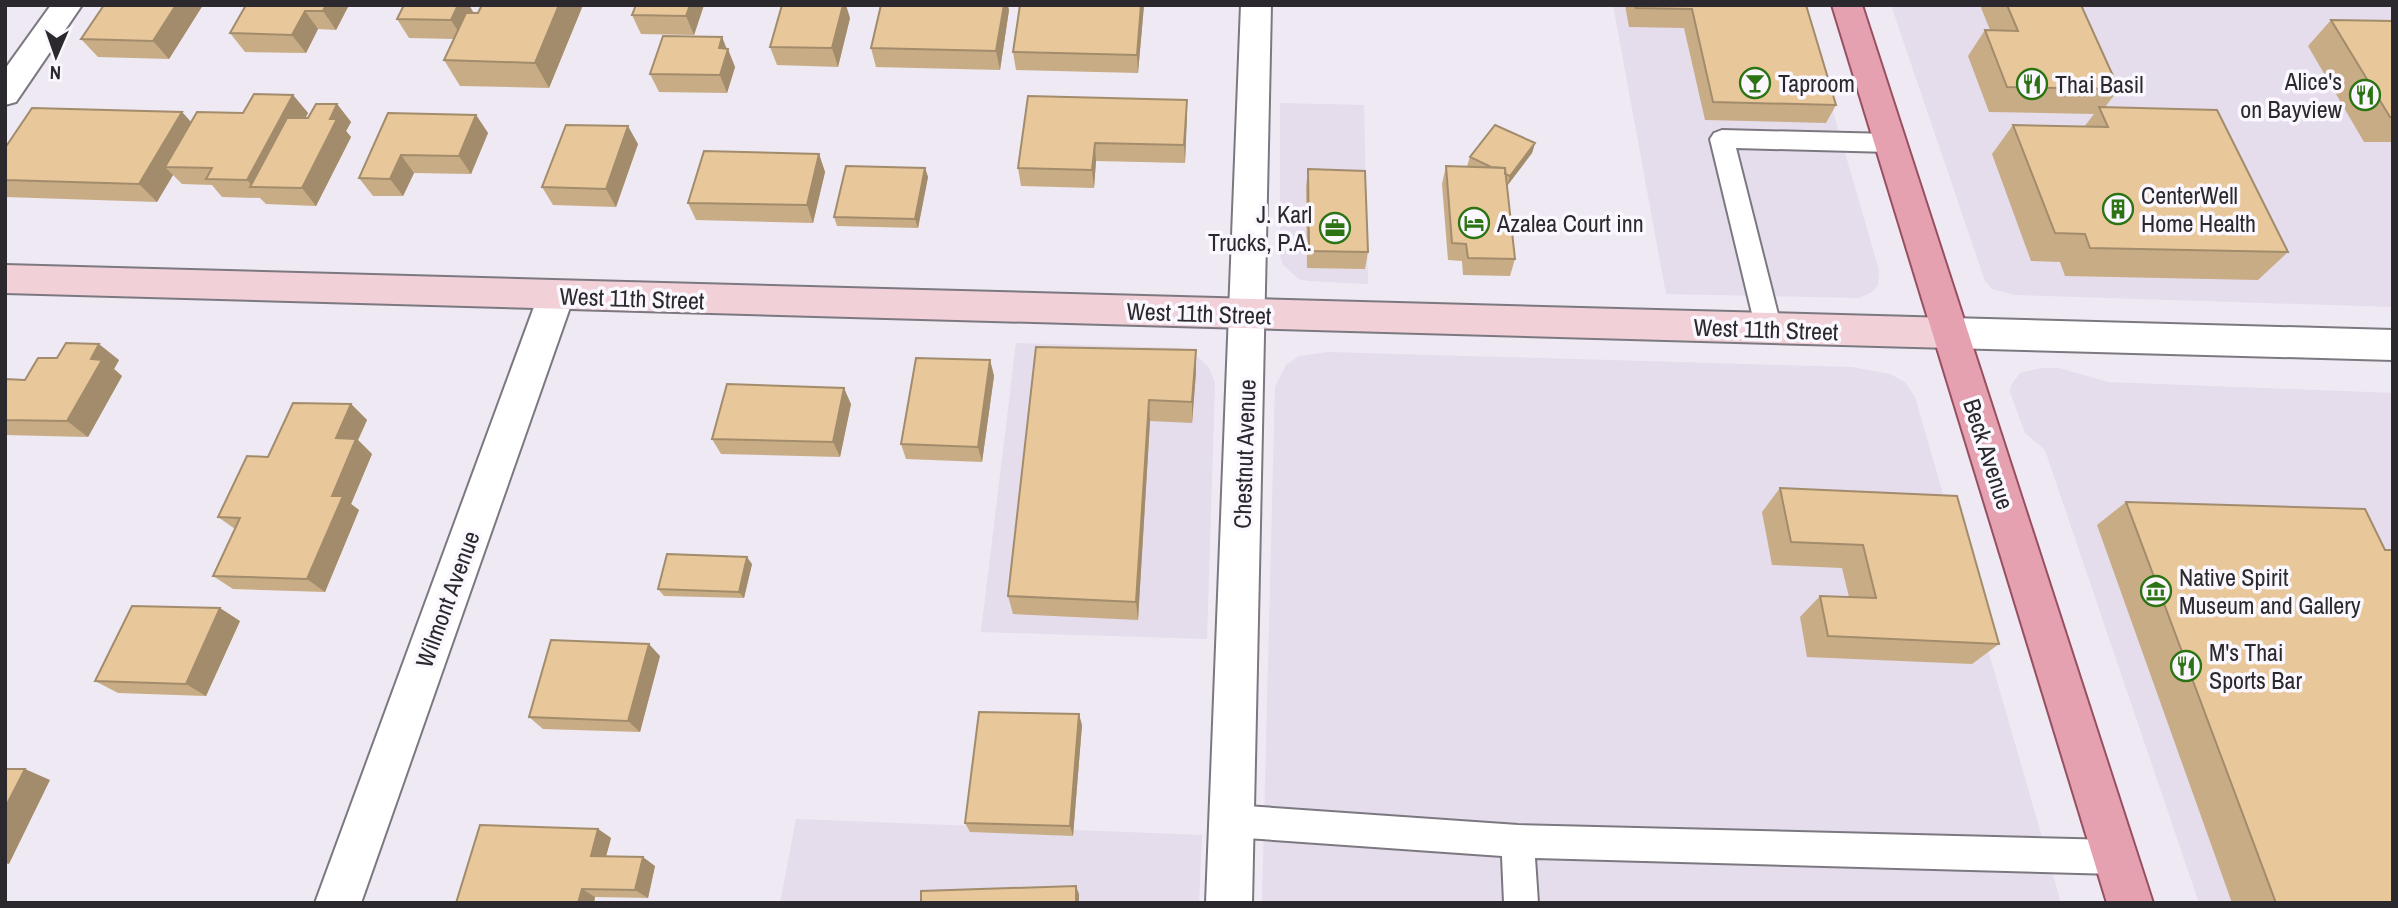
<svg xmlns="http://www.w3.org/2000/svg" width="2398" height="908" font-family="'Archivo Narrow',sans-serif">
  <rect width="100%" height="100%" fill="#eee9f3"/>
  <!-- built -->
  <path fill="#e5dcec" d="M1613,5H1802L1879,270L1878,285L1872,292L1859,298L1666,294Z
    M1891,5H2393V307L2015,295L1992,289L1985,281Z
    M1280,103L1364,105L1368,284L1308,281L1299,279L1283,265L1280,256Z
    M1016,343L1181,348L1197,356L1209,368L1215,383L1207,639L981,632Z
    M1328,352L1852,367L1890,374L1905,382L1915,397L2061,903H1262L1275,387L1286,365L1299,356Z
    M2042,368H2059L2108,382L2393,393V903H2199L2045,450L2025,433L2010,392L2011,385L2020,373Z
    M796,819L1202,835L1199,903H780Z"/>
  <g fill="none" stroke-linecap="round" stroke-linejoin="round">
    <!-- service casing -->
    <g stroke="#7c7880" stroke-width="4">
      <path id="service" d="M1722,130L1890,134L1899,137L1902,143L1899,149L1890,152L1736,148L1782,330L1778,338L1769,341L1760,338L1756,330L1710,139L1714,133Z
        M1232,805L1518,825L2115,840L2127,845L2132,857L2127,869L2115,874L1535,858L1538,903H1504L1502,856L1232,837L1220,833L1216,821L1220,809Z"/>
    </g>
    <!-- minor casing -->
    <g stroke="#7c7880" stroke-width="4">
      <path id="minor" d="M51,5H82L16,102L5,105V69Z
        M1241,5H1271L1252,903H1206Z
        M556,282L569,286L574,296L361,903H315L538,296L543,286Z
        M1950,318L2393,330V360L1950,348L1937,343L1932,333L1937,323Z"/>
    </g>
    <!-- secondary casing -->
    <g stroke="#7c7880" stroke-width="4">
      <path id="secondary" d="M5,265L1950,318L1963,323L1968,333L1963,343L1950,348L5,293Z"/>
    </g>
    <!-- primary casing -->
    <g stroke="#984f60" stroke-width="4">
      <path id="primary" d="M1832,5H1862L2153,903H2107Z"/>
    </g>
    <!-- service -->
    <use href="#service" fill="#fff" fill-rule="evenodd"/>
    <!-- minor -->
    <use href="#minor" fill="#fff" fill-rule="evenodd"/>
    <!-- secondary -->
    <use href="#secondary" fill="#f2d0d8" fill-rule="evenodd"/>
    <!-- primary -->
    <use href="#primary" fill="#e5a1b0" fill-rule="evenodd"/>
  </g>
  <!-- wall -->
  <path fill="#c8ac85" d="M203,5L169,59L98,57L81,39Z
    M246,5H349L336,30L318,29L306,53L245,52L230,33Z
    M404,5H469L474,13L583,5L549,88L460,86L444,60L454,39L409,38L397,19Z
    M636,5H704L694,35L641,34L632,15Z
    M1144,5L1138,73L1016,70L1013,52Z
    M1625,5H1806L1836,105L1826,123L1705,120L1684,28L1629,27Z
    M1980,5H2081L2119,89L2105,107L2288,252L2258,280L2065,276L2060,262L2031,261L1992,154L2013,125L2084,127L2094,114L1989,112L1968,56L1985,30H1990Z
    M1009,10L1000,70L876,67L871,48Z
    M850,18L838,67L777,65L770,47Z
    M2331,20L2393,21V142H2364L2308,46Z
    M722,37L735,67L727,93L659,92L650,74Z
    M293,95L308,113L305,118H308L337,104L351,122L346,131L351,137L316,206L266,204L260,198L222,197L212,185L182,184L173,175L157,202L5,197V148L182,112L191,122L243,113Z
    M1187,100L1185,163L1096,161L1094,188L1021,186L1018,168Z
    M476,115L488,133L471,174L414,173L403,196H373L359,178Z
    M1535,143L1532,153L1507,186L1515,259L1510,276L1463,275L1462,261L1448,260L1442,184L1446,166H1467L1470,157Z
    M638,144L616,207L553,205L542,187Z
    M819,154L825,172L813,223L696,220L688,203Z
    M925,168L928,177L918,228L837,226L834,217Z
    M1308,169L1368,252L1365,269L1307,268L1306,187Z
    M1036,347L1196,350V372L1192,423L1150,421L1138,620L1013,614L1008,596Z
    M119,360L114,369L122,376L88,437L5,435V379L25,380Z
    M990,360L994,376L982,462L906,459L901,444Z
    M351,404L367,420L358,440L372,454L351,504L359,510L325,592L233,589L213,576L235,529L218,517L268,457Z
    M851,404L840,457L721,454L712,439Z
    M1780,488L1957,496L1999,644L1972,664L1807,657L1800,617L1820,596L1849,597L1842,568L1772,565L1762,512Z
    M2126,502L2385,550L2393,903H2232L2097,525Z
    M752,564L744,598L664,596L658,589Z
    M240,621L206,696L118,693L95,681Z
    M660,656L640,732L543,729L529,717Z
    M1082,725L1073,836L970,832L965,823Z
    M598,829L611,838L606,856L655,866L648,898L595,897L594,903H456Z"/>
  <!-- shaded-wall -->
  <path fill="#a28c6c" d="M176,5H203L169,59L153,41Z
    M326,5H349L336,30L323,11Z
    M457,5H469L474,14L463,39L451,20Z
    M559,5H583L549,88L535,63Z
    M690,5H704L694,35L686,16Z
    M843,5H846L850,18L838,67L832,48Z
    M1004,5H1008L1009,10L1000,70L996,51Z
    M1141,5H1144L1138,73L1137,55Z
    M305,11L318,29L306,53L292,35Z
    M722,37L727,51L728,49L735,67L727,93L720,75L719,48Z
    M293,95L308,113L269,187H254L247,180Z
    M1187,100V118L1185,163L1184,145Z
    M337,104L351,122L346,131L351,137L316,206L302,188L330,119Z
    M182,112L198,130L165,167L173,175L157,202L139,184Z
    M476,115L488,133L471,174L459,156Z
    M628,126L638,144L616,207L606,189Z
    M1095,143L1096,161L1094,188L1092,170Z
    M1535,143L1532,153L1507,186L1510,176Z
    M819,154L825,172L813,223L807,205Z
    M401,155L414,173L403,196L390,179Z
    M925,168L928,177L918,228L915,219Z
    M99,344L119,360L114,369L122,376L88,437L67,421L91,359Z
    M1196,350V372L1192,423V402Z
    M990,360L994,376L982,462L978,447Z
    M844,388L851,404L840,457L833,442Z
    M1149,400L1150,421L1138,620L1136,602Z
    M351,404L367,420L358,440L372,454L351,504L359,510L325,592L307,579L332,496L336,438Z
    M747,557L752,564L744,598L739,592Z
    M220,608L240,621L206,696L186,684Z
    M649,644L660,656L640,732L628,721Z
    M1079,714L1082,725L1073,836L1070,826Z
    M25,769L50,780L9,864L5,863V808Z
    M598,829L611,838L604,864L591,856Z
    M643,857L655,866L648,898L635,890Z
    M1076,886L1079,894V903H1076Z
    M582,889L595,897L594,903H578Z"/>
  <!-- building -->
  <path fill="#e8c89b" stroke="#a28c6c" stroke-width="2" d="M104,5H176L153,41L81,39Z
    M246,5H326L323,11H305L292,35L230,33Z
    M404,5H458L451,20L397,19Z
    M482,5H559L535,63L444,60L466,13H478Z
    M636,5H690L686,16L632,15Z
    M782,5H843L832,48L770,47Z
    M881,5H1004L996,51L871,48Z
    M1020,5H1141L1137,55L1013,52Z
    M1635,5H1806L1836,105L1713,102L1692,9L1636,8Z
    M2007,5H2081L2119,89L2007,87L1985,30L2018,31Z
    M2331,20L2393,21V117H2390Z
    M663,36L722,37L719,48L728,49L720,75L650,74Z
    M254,94L293,95L247,180L206,179L212,168L165,167L197,112L243,113Z
    M1028,96L1187,100L1184,145L1095,143L1092,170L1018,168Z
    M316,104H337L330,119H337L302,188L250,187L287,118H308Z
    M2099,107L2217,110L2288,252L2090,248L2085,234L2055,233L2013,125L2108,127Z
    M32,108L182,112L139,184L5,180V148Z
    M388,113L476,115L459,156L401,155L390,179L359,178Z
    M566,125L628,126L606,189L542,187Z
    M1495,125L1535,143L1510,176L1505,174V168L1491,167L1470,157Z
    M704,151L819,154L807,205L688,203Z
    M846,166L925,168L915,219L834,217Z
    M1446,166L1505,168L1515,259L1468,258L1466,244L1452,243Z
    M1308,169L1365,171L1368,252L1309,251Z
    M66,343L99,344L91,359L102,360L67,421L5,420V379L25,380L38,358H57Z
    M1036,347L1196,350L1192,402L1149,400L1136,602L1008,596Z
    M916,358L990,360L978,447L901,444Z
    M727,384L844,388L833,442L712,439Z
    M293,403L351,404L336,438L356,439L332,496H343L307,579L213,576L240,518L218,517L247,456L268,457Z
    M1780,488L1957,496L1999,644L1828,636L1820,596L1876,598L1863,545L1791,542Z
    M2126,502L2365,509L2385,550H2393V903H2276Z
    M667,554L747,557L739,592L658,589Z
    M132,606L220,608L186,684L95,681Z
    M551,640L649,644L628,721L529,717Z
    M979,712L1079,714L1070,826L965,823Z
    M5,769H25L5,808Z
    M480,825L598,829L591,856L643,857L635,890L582,889L578,903H456Z
    M1076,886V903H921V891Z"/>
  <!-- icons -->
  <defs>
    <g id="bar-ring" transform="scale(1.575)"><circle r="9.5" fill="#fbf7ff" stroke="#2c7313" stroke-width="1.5"/><path d="M-6-5H6L.8 .8V4.5H3.5V6h-7V4.5H-.8V.8Z" fill="#2c7313"/></g>
    <g id="restaurant-ring" transform="scale(1.575)"><circle r="9.5" fill="#fbf7ff" stroke="#2c7313" stroke-width="1.5"/><path d="M-5-6h1v4h1v-4h1v4h1v-4h1v5L-1.5 .5V6h-2V.5L-5-1ZM5-6V6H3V1.5H1.5Q1.5-4 5-6Z" fill="#2c7313"/></g>
    <g id="building-ring" transform="scale(1.575)"><circle r="9.5" fill="#fbf7ff" stroke="#2c7313" stroke-width="1.5"/><path d="M-4-6H4V6H1V3H-1V6H-4ZM-2.5-4.3h1.7v1.8h-1.7ZM.8-4.3h1.7v1.8H.8ZM-2.5-1h1.7V.8h-1.7ZM.8-1h1.7V.8H.8Z" fill="#2c7313"/></g>
    <g id="hotel-ring" transform="scale(1.575)"><circle r="9.5" fill="#fbf7ff" stroke="#2c7313" stroke-width="1.5"/><path d="M-6-4.5h1.5V1H6V5H4.5V3h-9V5H-6ZM-4 0a1.8 1.8 0 1 1 3.6 0ZM.5 0V-2.5h3Q6-2.5 6 0Z" fill="#2c7313"/></g>
    <g id="office-ring" transform="scale(1.575)"><circle r="9.5" fill="#fbf7ff" stroke="#2c7313" stroke-width="1.5"/><path d="M-6-3h4V-5.5h4V-3h4V5H-6ZM-1-4.5V-3h2v-1.5ZM-6 0V1H6V0Z" fill="#2c7313"/></g>
    <g id="museum-ring" transform="scale(1.575)"><circle r="9.5" fill="#fbf7ff" stroke="#2c7313" stroke-width="1.5"/><path d="M0-6L6-3V-2H-6V-3ZM-5-1h2V3h-2ZM-1-1h2V3h-2ZM3-1h2V3H3ZM-6 4H6V6H-6Z" fill="#2c7313"/></g>
  </defs>
  <g fill-rule="evenodd">
    <use href="#bar-ring" x="1755" y="83"/>
    <use href="#restaurant-ring" x="2032" y="84"/>
    <use href="#restaurant-ring" x="2365" y="95"/>
    <use href="#building-ring" x="2118" y="209"/>
    <use href="#hotel-ring" x="1474" y="223"/>
    <use href="#office-ring" x="1335" y="228"/>
    <use href="#museum-ring" x="2156" y="591"/>
    <use href="#restaurant-ring" x="2186" y="666"/>
  </g>
  <g text-anchor="middle" dominant-baseline="central" stroke-width="7" stroke-linejoin="round" paint-order="stroke">
    <!-- poi labels -->
    <g font-size="24" fill="#2b292d" stroke="#fbf7ff" text-anchor="start">
      <text x="2342" y="81" text-anchor="end">Alice's<tspan x="2342" dy="28">on Bayview</tspan></text>
      <text x="1778" y="83">Taproom</text>
      <text x="2055" y="84">Thai Basil</text>
      <text x="2141" y="195">CenterWell<tspan x="2141" dy="28">Home Health</tspan></text>
      <text x="1312" y="214" text-anchor="end">J. Karl<tspan x="1312" dy="28">Trucks, P.A.</tspan></text>
      <text x="1497" y="223">Azalea Court inn</text>
      <text x="2179" y="577">Native Spirit<tspan x="2179" dy="28">Museum and Gallery</tspan></text>
      <text x="2209" y="652">M's Thai<tspan x="2209" dy="28">Sports Bar</tspan></text>
    </g>
    <!-- street labels -->
    <g font-size="24" fill="#2b292d" stroke="#fbf7ff">
      <text transform="translate(632 298) rotate(2)">West 11th Street</text>
      <text transform="translate(1199 313) rotate(2)">West 11th Street</text>
      <text transform="translate(1766 329) rotate(2)">West 11th Street</text>
      <text transform="translate(1244 454) rotate(-88)">Chestnut Avenue</text>
      <text transform="translate(1989 454) rotate(72)">Beck Avenue</text>
      <text transform="translate(447 599) rotate(-70)">Wilmont Avenue</text>
    </g>
  </g>
  <!-- border -->
  <rect width="2398" height="908" fill="none" stroke="#2b292d" stroke-width="14"/>
  <!-- north arrow -->
  <g transform="translate(56 56) rotate(182)" stroke="#fbf7ff" stroke-width="5" paint-order="stroke">
  <path d="M0-5L12 26L0 18L-12 26Z" fill="#2b292d"/>
  <text y="-10" font-size="19" font-weight="bold" text-anchor="middle" fill="#2b292d">N</text>
  </g>
</svg>
